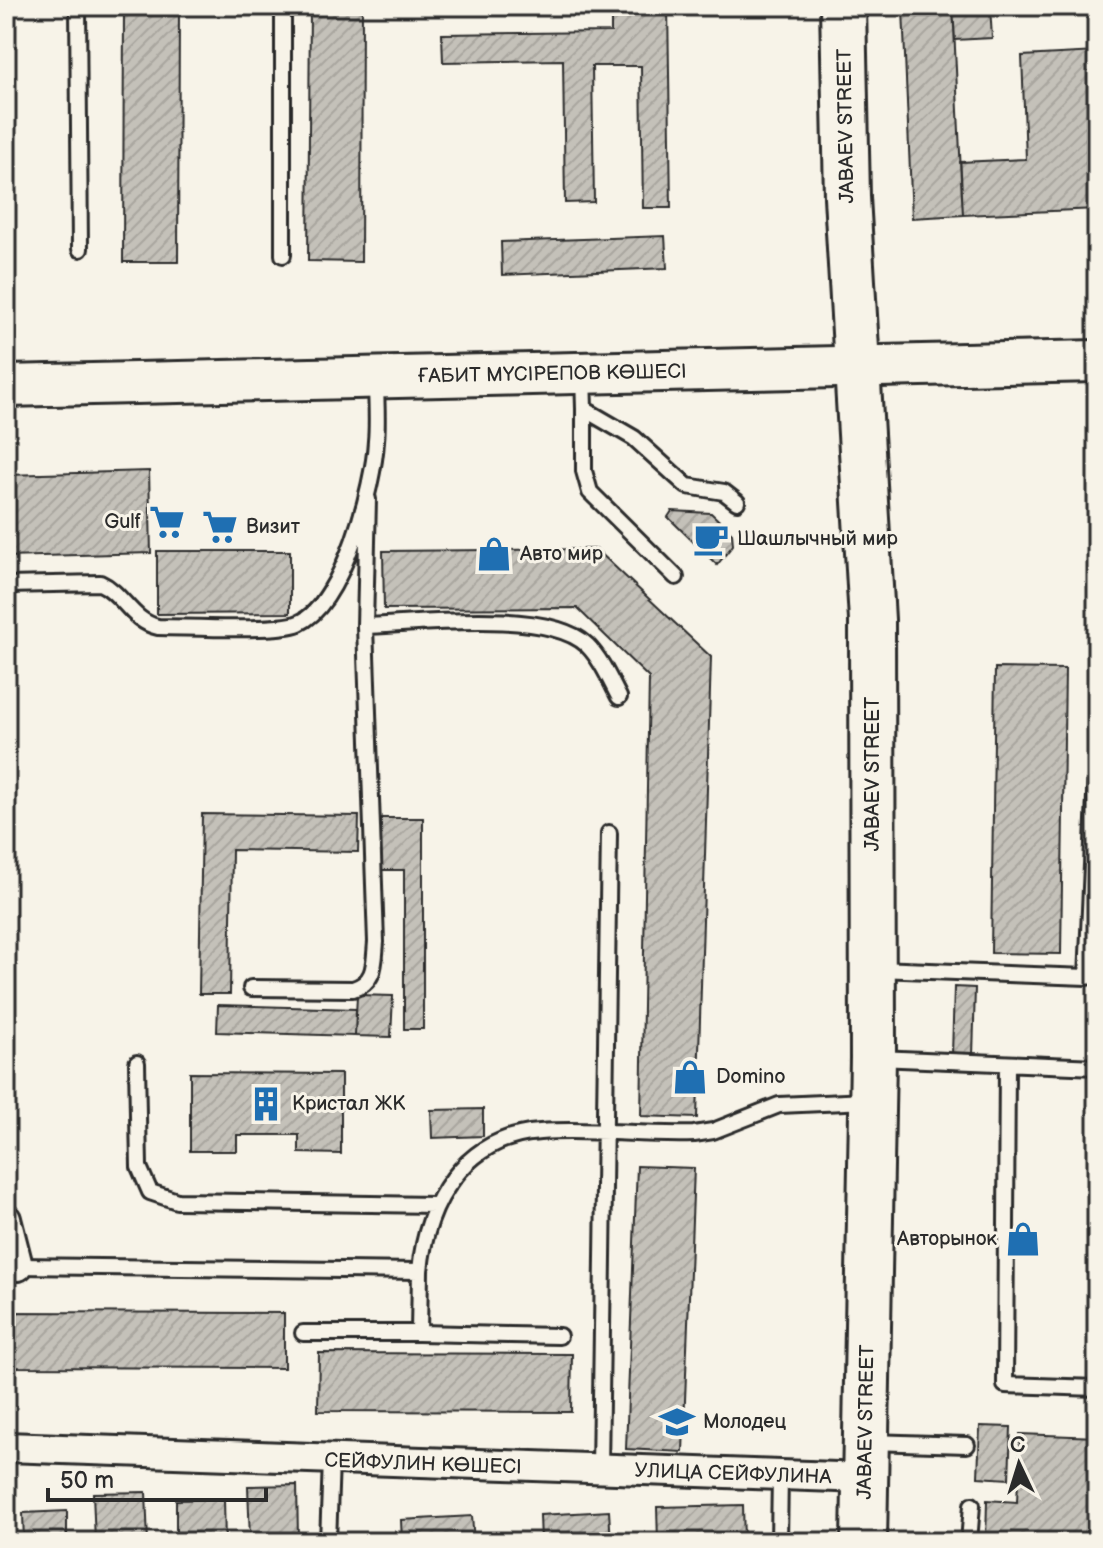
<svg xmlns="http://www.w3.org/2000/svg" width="1103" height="1548" font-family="'Balsamiq Sans',sans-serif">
  <defs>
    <pattern id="building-hatch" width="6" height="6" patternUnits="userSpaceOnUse" patternTransform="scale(2)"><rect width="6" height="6" fill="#c4c1b9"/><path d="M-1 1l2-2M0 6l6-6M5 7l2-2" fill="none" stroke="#a9a69f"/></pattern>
  </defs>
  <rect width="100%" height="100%" fill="#f7f3e8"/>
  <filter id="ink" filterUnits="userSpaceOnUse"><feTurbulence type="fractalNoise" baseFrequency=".0125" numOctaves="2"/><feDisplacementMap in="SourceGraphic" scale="16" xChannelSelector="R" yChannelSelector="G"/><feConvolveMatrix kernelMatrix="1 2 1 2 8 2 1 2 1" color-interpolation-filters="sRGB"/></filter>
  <g filter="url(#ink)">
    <!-- building -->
    <path fill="url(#building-hatch)" stroke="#2b2b2b" stroke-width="2" d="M6,6H7L6,224Z
      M124,6H179L178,262H123Z
      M310,6H362L361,262L308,261Z
      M611,6H668L671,208H643L641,66H592L594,202L565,203L563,60L443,62L442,34L611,32Z
      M903,6H990L992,38L955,40L953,7L903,9Z
      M953,7L963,215L912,218L903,9Z
      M1097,52V209L963,215L960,162L1026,159L1022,56Z
      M665,236L667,268L502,275L501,242Z
      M149,471L151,553L6,557V475Z
      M672,511L711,513L732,533L733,545L717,565L668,517Z
      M596,549L711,657L697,1118L641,1116L649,678L577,608L384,609L383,551Z
      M157,551H290V613L157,614Z
      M995,668L1065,669L1061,954L991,953Z
      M202,814L359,816L358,852L232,850L230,994H199Z
      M381,818H423V1029H404V870H381Z
      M954,987L975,988L973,1056L952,1055Z
      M357,995L393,996L391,1037L355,1036Z
      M218,1005L356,1009L355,1036L217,1032Z
      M190,1073L341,1074V1154L299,1153V1135H237V1151H190Z
      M483,1109V1136L432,1138L431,1110Z
      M637,1166L694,1168L683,1452L626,1449Z
      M7,1312L284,1313V1368L6,1367Z
      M319,1353L572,1354L571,1412L318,1411Z
      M980,1426L1011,1427L1009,1479L978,1477Z
      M1020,1434L1097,1437V1542H986L987,1500L1017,1502Z
      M297,1485L298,1538L250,1540L248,1486Z
      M146,1492L148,1542H95L93,1493Z
      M224,1499L225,1542H176V1500Z
      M743,1505L744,1542H658L657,1507Z
      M67,1511V1542H24L23,1513Z
      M609,1511L611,1542H541L540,1515Z
      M472,1516L474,1542H402L401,1520Z"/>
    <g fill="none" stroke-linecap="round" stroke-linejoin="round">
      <!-- lane casing -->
      <g stroke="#2b2b2b" stroke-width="20">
        <path id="lane" d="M78,6L80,249
          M283,6V255
          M583,374L584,409L634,438L687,486L724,492L737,502
          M584,409V471L590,492L676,577
          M6,585L100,583C123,593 131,621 158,627C187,627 278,632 299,623C343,604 374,484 376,441C378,420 376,400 376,379
          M365,626C419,624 548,608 587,645C601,659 610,680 619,697
          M878,969L1087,977L1097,753
          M251,988L353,989C376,982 374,963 376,942L365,626L368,499
          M877,1058L1097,1067
          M137,1063L139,1167L150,1192L177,1201L434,1205
          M1007,1064L1005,1385L1097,1388
          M18,1266L420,1271C426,1203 464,1137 540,1132C591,1128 643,1136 694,1134L713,1131L779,1105L867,1101
          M303,1333H419L420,1271
          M419,1333L559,1336
          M870,1442L967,1445
          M600,1470L609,833
          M328,1542L331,1460
          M779,1542L780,1475
          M969,1542L972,1505"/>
      </g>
      <!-- street casing -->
      <g stroke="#2b2b2b" stroke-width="34">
        <path id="street" d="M6,1219L18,1266
          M6,1447L865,1478"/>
      </g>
      <!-- secondary casing -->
      <g stroke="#2b2b2b" stroke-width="46">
        <path id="secondary" d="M6,386L1097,361"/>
      </g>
      <!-- primary casing -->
      <g stroke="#2b2b2b" stroke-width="50">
        <path id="primary" d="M843,6L847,197L872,620L873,1058L864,1542"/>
      </g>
      <!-- lane -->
      <use href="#lane" stroke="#f7f3e8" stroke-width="14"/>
      <!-- street -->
      <use href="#street" stroke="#f7f3e8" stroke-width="28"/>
      <!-- secondary -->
      <use href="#secondary" stroke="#f7f3e8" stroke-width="40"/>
      <!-- primary -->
      <use href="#primary" stroke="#f7f3e8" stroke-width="44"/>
    </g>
  </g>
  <!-- icons -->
  <defs>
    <g id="supermarket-bare" transform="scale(2.76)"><path d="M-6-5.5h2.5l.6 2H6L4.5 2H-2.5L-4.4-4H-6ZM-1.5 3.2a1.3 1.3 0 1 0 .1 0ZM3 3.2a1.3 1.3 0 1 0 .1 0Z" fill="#1f6fb2" stroke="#f7f3e8" stroke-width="2.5" paint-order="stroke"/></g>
    <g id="cafe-bare" transform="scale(2.76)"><path d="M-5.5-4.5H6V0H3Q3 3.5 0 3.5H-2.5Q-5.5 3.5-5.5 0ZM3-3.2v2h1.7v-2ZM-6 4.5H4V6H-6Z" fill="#1f6fb2" stroke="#f7f3e8" stroke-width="2.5" paint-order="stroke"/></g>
    <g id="shop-bare" transform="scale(2.76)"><path d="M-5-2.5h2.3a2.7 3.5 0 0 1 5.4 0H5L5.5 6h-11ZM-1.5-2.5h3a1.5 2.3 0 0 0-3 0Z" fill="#1f6fb2" stroke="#f7f3e8" stroke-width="2.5" paint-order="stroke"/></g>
    <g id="building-bare" transform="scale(2.76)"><path d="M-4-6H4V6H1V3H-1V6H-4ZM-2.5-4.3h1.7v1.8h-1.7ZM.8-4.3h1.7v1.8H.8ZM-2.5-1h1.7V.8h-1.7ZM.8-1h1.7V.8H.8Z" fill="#1f6fb2" stroke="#f7f3e8" stroke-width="2.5" paint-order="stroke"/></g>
    <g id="school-bare" transform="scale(2.76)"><path d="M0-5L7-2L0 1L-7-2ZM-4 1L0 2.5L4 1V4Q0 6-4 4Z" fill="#1f6fb2" stroke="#f7f3e8" stroke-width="2.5" paint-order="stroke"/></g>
  </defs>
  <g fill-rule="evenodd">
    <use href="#supermarket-bare" x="167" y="522"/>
    <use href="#supermarket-bare" x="220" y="527"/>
    <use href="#cafe-bare" x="711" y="539"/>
    <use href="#shop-bare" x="494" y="554"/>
    <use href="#shop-bare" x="690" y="1077"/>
    <use href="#building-bare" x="266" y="1104"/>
    <use href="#shop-bare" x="1023" y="1239"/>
    <use href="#school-bare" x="677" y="1422"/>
  </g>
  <g text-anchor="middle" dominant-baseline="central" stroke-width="6" stroke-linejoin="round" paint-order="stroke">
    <!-- street labels -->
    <g font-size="20" fill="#2b2b2b" stroke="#f7f3e8">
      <text transform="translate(846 126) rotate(-91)">JABAEV STREET</text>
      <text transform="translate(552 374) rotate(-1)">ҒАБИТ МҮСІРЕПОВ КӨШЕСІ</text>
      <text transform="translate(873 774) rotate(-90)">JABAEV STREET</text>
      <text transform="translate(866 1422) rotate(-89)">JABAEV STREET</text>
      <text transform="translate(423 1464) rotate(2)">СЕЙФУЛИН КӨШЕСІ</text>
      <text transform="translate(733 1474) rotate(2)">УЛИЦА СЕЙФУЛИНА</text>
    </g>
    <!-- poi labels -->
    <g font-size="20" fill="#2b2b2b" stroke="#f7f3e8" text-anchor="start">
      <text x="141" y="522" text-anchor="end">Gulf</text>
      <text x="246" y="527">Визит</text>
      <text x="737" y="539">Шашлычный мир</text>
      <text x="520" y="554">Авто мир</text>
      <text x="716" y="1077">Domino</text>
      <text x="292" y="1104">Кристал ЖК</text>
      <text x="997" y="1239" text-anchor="end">Авторынок</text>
      <text x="703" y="1422">Молодец</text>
    </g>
  </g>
  <!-- margin -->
  <rect width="1103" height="1548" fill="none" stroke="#f7f3e8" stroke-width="32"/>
  <rect x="16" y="16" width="1071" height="1516" fill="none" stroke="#2b2b2b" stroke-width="3" filter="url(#ink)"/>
  <!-- north arrow -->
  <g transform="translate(1019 1464) rotate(356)" stroke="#f7f3e8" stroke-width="6" paint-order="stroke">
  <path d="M0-6L14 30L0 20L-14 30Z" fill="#2b2b2b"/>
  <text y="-12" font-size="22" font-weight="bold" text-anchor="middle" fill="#2b2b2b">С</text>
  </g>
  <!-- scale -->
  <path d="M48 1488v12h218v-12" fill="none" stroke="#2b2b2b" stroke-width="4"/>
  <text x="60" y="1488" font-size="24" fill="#2b2b2b" stroke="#f7f3e8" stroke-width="6" paint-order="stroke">50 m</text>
</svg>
